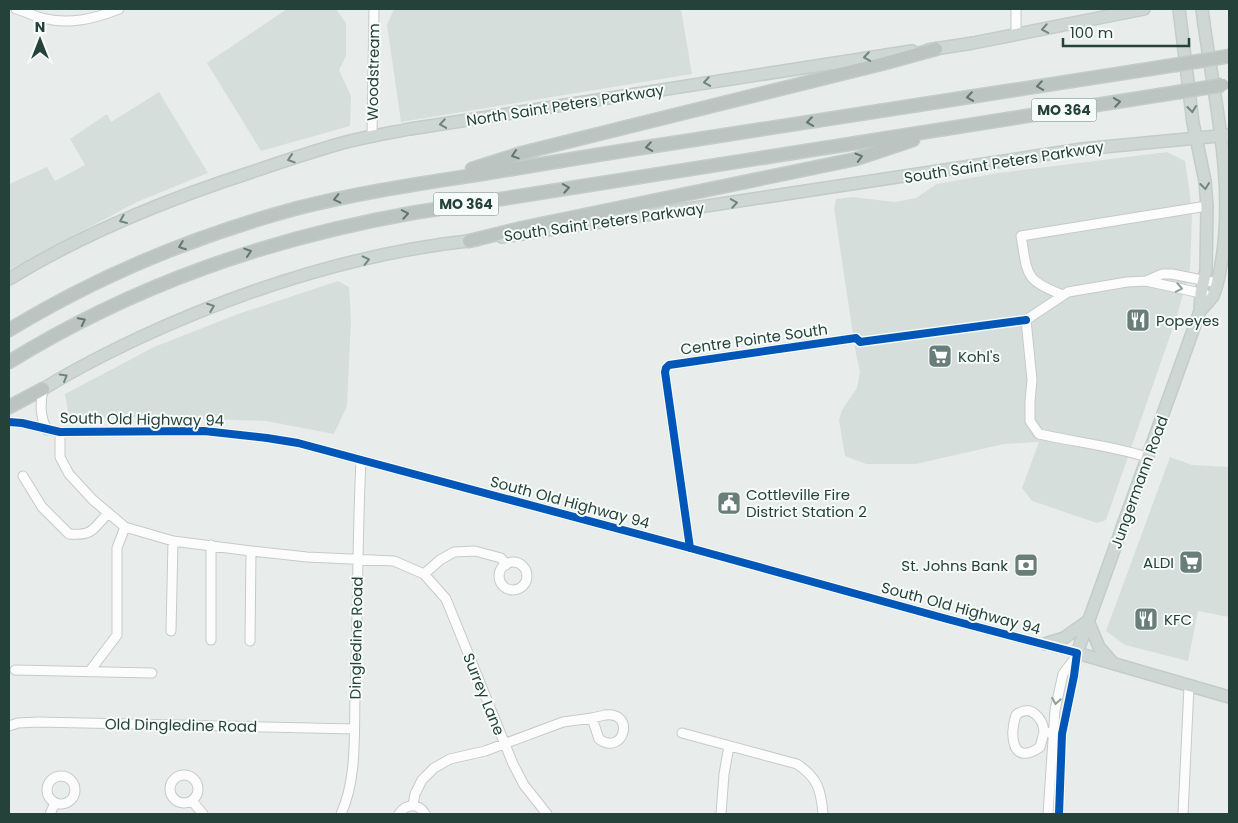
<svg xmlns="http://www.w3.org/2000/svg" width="1238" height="823" font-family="Poppins,sans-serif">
  <rect width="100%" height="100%" fill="#e8edeb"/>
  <!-- built -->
  <path fill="#d6dedb" d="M287,9H336L346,23V56L339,70L351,96L350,126L261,151L207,63Z
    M394,9H681L692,74L401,122L387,25Z
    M159,92L208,173L137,202L9,270V184L47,167L55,181L85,165L70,139L107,114L111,122Z
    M1167,152L1185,161L1190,195L1192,217L1190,269L1177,316L1106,520L1097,523L1032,501L1022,488L1039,442L1004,444L916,464H866L845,456L839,420L842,410L857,388L860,371L856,354L834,208L836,199L853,197L895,202L916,198L937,184L998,173Z
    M338,281L349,287L351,320L347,406L334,434L266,421L154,417L78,419L69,417L65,394L154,347L238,314Z
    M1170,457L1192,465L1229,467V617L1198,611L1188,661L1125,645L1106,631Z"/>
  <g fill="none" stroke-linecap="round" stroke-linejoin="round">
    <!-- minor casing -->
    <g stroke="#c5cac8" stroke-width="11">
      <path id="minor" d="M16,9C25,11 33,16 42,18C69,25 94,19 119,9
        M1016,34V9
        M372,136L374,9
        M1146,281L1162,274H1172L1217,283
        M1063,295C1023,280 1028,274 1021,236L1207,206
        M43,389C40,405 40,416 47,430
        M9,422L22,423L60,432L204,431L267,438L298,443L690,548L947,619L1077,653L1074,676L1062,734L1059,814
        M60,432V457L69,474L93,500L125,527L173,541L251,551L307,557L394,561L424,574L440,560L454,552L475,551L501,558L506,565
        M1147,457C1112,446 1075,442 1039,434L1030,421V401L1032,380L1026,320L1068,292L1127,282L1146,281L1205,294
        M23,476L42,507L69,534C93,536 93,529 108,513
        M211,545V640
        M690,548L665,372L666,368L669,365L856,338L860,342L1026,320
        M499 576a14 14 0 1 1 28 0a14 14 0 1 1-28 0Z
        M424,574L446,599L513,764L524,785L547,814
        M171,631L173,541
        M250,641L251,551
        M15,670L152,673
        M89,672L117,635V548L125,527
        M605,715C636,711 624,757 599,739L592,718Z
        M9,726L18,723L38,722L354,729
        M1044,732L1040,747C1012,767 1009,735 1016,715C1030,703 1043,718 1044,732L1057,733
        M682,733L797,764C818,778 821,790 823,814
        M170 789a14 14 0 1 1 28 0a14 14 0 1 1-28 0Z
        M47 790a14 14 0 1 1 28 0a14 14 0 1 1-28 0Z
        M192,801L203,814
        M413,805L415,794L422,780L434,768L450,759L485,751L563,722L592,718
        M50,814L55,803
        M341,814C357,779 354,735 355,697C358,618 357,539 361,461
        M399,814C406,803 419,803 425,814
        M721,814L724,774L729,746
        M1048,814L1055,710L1063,674L1075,658
        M1183,814L1189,686"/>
    </g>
    <!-- major casing -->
    <g stroke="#c3ccc9" stroke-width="14">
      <path id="major" d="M1179,9L1193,123L1205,181L1207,206L1206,270L1201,293L1200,311L1077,653L1229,697
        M928,50L973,43L1144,9
        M502,237L1082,149L1229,135
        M9,279C84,233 168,199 252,172C278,163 305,154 332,146C357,138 384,134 410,129L912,51
        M1200,311C1204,306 1210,301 1213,296C1218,286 1220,271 1222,259C1235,176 1212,91 1202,9
        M37,393C70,371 107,353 143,336C248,288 361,252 476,240
        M1088,621L1099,647L1112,662
        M1045,644L1064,638L1088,621"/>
    </g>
    <!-- highway casing -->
    <g stroke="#c3ccc9" stroke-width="15">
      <path id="highway" d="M1218,58L1229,56
        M472,169L522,153L885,63L936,49
        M469,241L522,228L856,159L913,140
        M9,330C98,276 197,235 298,208C360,192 424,183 488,173C548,163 607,153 667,144C836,118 1006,91 1175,65
        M9,362C134,285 267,239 412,213L1179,92
        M9,407L43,389"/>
    </g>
    <!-- minor -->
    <use href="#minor" stroke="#fcfcfc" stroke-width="9"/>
    <!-- major -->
    <use href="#major" stroke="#cfd7d5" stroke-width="11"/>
    <!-- highway -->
    <use href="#highway" stroke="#bcc4c2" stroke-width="12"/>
    <!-- highway-bridge casing -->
    <g stroke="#c3ccc9" stroke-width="15" stroke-linecap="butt">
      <path id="highway-bridge" d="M1175,65L1218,58
        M1179,92L1223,85"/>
    </g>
    <!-- highway-bridge -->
    <use href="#highway-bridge" stroke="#bcc4c2" stroke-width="12"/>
    <!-- cycleway casing -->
    <g stroke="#f7fbf9" stroke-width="11">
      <path id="cycleway" d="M9,422L22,423L60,432L204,431L267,438L298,443L690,548L947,619L1077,653L1074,676L1062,734L1059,814
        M690,548L665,372L666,368L669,365L856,338L860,342L1026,320"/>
    </g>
    <!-- cycleway -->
    <use href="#cycleway" stroke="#0057b8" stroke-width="8"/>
  </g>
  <!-- one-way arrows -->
  <defs><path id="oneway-chevron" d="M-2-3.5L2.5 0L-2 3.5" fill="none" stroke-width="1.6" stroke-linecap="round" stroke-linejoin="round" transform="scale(1.25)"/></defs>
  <g stroke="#718580">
    <use href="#oneway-chevron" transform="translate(1045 29) rotate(169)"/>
    <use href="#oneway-chevron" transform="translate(867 57) rotate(171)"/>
    <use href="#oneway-chevron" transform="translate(707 82) rotate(171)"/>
    <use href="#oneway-chevron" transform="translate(1192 109) rotate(83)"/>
    <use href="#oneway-chevron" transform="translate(443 124) rotate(171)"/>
    <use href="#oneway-chevron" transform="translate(291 159) rotate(162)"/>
    <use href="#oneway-chevron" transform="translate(1205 186) rotate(83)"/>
    <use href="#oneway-chevron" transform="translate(734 203) rotate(-9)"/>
    <use href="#oneway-chevron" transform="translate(123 220) rotate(157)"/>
    <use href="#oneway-chevron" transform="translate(366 260) rotate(-13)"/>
    <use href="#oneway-chevron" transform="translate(211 307) rotate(-21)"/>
    <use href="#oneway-chevron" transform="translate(64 377) rotate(-30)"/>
  </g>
  <g stroke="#617670">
    <use href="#oneway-chevron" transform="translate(1040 86) rotate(171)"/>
    <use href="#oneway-chevron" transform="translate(970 97) rotate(171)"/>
    <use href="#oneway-chevron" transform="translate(1117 102) rotate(-9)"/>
    <use href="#oneway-chevron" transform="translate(810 122) rotate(171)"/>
    <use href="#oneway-chevron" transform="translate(649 147) rotate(171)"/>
    <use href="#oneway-chevron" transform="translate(515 155) rotate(162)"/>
    <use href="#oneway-chevron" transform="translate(859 157) rotate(-16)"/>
    <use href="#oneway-chevron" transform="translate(566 188) rotate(-9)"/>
    <use href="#oneway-chevron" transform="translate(337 199) rotate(167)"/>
    <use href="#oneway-chevron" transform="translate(405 214) rotate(-10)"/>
    <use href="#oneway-chevron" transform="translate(182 246) rotate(159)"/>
    <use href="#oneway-chevron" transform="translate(248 252) rotate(-18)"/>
    <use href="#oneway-chevron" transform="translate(82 321) rotate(-27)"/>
  </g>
  <g stroke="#909f9b">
    <use href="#oneway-chevron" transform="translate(1179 288) rotate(11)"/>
    <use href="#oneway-chevron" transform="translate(1056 701) rotate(100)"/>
  </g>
  <!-- icons -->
  <defs>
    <g id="restaurant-square" transform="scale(1.25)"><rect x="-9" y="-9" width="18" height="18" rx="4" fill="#697e78" stroke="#f7fbf9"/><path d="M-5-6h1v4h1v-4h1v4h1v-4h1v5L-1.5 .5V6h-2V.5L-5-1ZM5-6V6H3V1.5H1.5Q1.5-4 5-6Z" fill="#fff"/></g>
    <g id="supermarket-square" transform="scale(1.25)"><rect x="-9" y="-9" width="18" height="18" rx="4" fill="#697e78" stroke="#f7fbf9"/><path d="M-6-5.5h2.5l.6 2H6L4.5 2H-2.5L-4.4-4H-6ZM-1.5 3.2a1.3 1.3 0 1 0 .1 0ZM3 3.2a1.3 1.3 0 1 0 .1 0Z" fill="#fff"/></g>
    <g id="civic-square" transform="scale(1.25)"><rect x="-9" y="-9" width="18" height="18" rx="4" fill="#697e78" stroke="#f7fbf9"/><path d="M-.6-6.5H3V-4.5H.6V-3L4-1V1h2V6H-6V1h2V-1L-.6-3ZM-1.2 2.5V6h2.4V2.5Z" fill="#fff"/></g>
    <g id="bank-square" transform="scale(1.25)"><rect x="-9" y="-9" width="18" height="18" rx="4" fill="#697e78" stroke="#f7fbf9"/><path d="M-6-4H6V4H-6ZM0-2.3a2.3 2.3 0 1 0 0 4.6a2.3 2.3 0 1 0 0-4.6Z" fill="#fff"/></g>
  </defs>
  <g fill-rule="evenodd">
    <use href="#restaurant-square" x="1138" y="320"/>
    <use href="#supermarket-square" x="940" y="356"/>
    <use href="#civic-square" x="729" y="503"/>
    <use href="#supermarket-square" x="1191" y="562"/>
    <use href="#bank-square" x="1026" y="565"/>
    <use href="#restaurant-square" x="1146" y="619"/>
  </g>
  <g text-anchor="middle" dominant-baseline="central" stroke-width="4" stroke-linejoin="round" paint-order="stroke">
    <!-- shield labels -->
    <g fill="#f7fbf9" stroke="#637a73" stroke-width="1">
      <rect x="1031.5" y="98.5" width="65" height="23" rx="4"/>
      <rect x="433.5" y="192.5" width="65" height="23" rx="4"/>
    </g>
    <g font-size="14" font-weight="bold" fill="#24423a">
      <text x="1064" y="110">MO 364</text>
      <text x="466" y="204">MO 364</text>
    </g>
    <!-- street labels -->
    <g font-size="15" fill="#24423a" stroke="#f7fbf9">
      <text transform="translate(373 72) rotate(-89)">Woodstream</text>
      <text transform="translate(565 105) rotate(-9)">North Saint Peters Parkway</text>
      <text transform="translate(1004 162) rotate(-9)">South Saint Peters Parkway</text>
      <text transform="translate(604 222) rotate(-8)">South Saint Peters Parkway</text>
      <text transform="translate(754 339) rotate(-8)">Centre Pointe South</text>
      <text transform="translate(142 419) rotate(1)">South Old Highway 94</text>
      <text transform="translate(1139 482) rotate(-70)">Jungermann Road</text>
      <text transform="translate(570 502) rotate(15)">South Old Highway 94</text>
      <text transform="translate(961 608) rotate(15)">South Old Highway 94</text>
      <text transform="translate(356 638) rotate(-89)">Dingledine Road</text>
      <text transform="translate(484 694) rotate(68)">Surrey Lane</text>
      <text transform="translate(181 725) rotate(1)">Old Dingledine Road</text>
    </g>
    <!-- poi labels -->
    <g font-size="15" fill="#24423a" stroke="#f7fbf9" text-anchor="start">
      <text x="1156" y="320">Popeyes</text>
      <text x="958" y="356">Kohl's</text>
      <text x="746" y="494">Cottleville Fire<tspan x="746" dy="17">District Station 2</tspan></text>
      <text x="1174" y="562" text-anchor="end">ALDI</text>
      <text x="1008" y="565" text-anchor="end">St. Johns Bank</text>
      <text x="1164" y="619">KFC</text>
    </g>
  </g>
  <!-- border -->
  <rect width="1238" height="823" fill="none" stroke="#24423a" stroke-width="20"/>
  <!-- north arrow -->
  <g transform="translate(40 40)" stroke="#f7fbf9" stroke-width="4" paint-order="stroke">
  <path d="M0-4L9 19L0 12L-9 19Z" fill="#24423a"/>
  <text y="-8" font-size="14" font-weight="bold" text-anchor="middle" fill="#24423a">N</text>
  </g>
  <!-- scale -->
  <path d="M1063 38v8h126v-8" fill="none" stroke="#24423a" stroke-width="2.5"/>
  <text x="1070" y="38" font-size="15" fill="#24423a" stroke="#f7fbf9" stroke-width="4" paint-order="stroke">100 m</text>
</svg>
